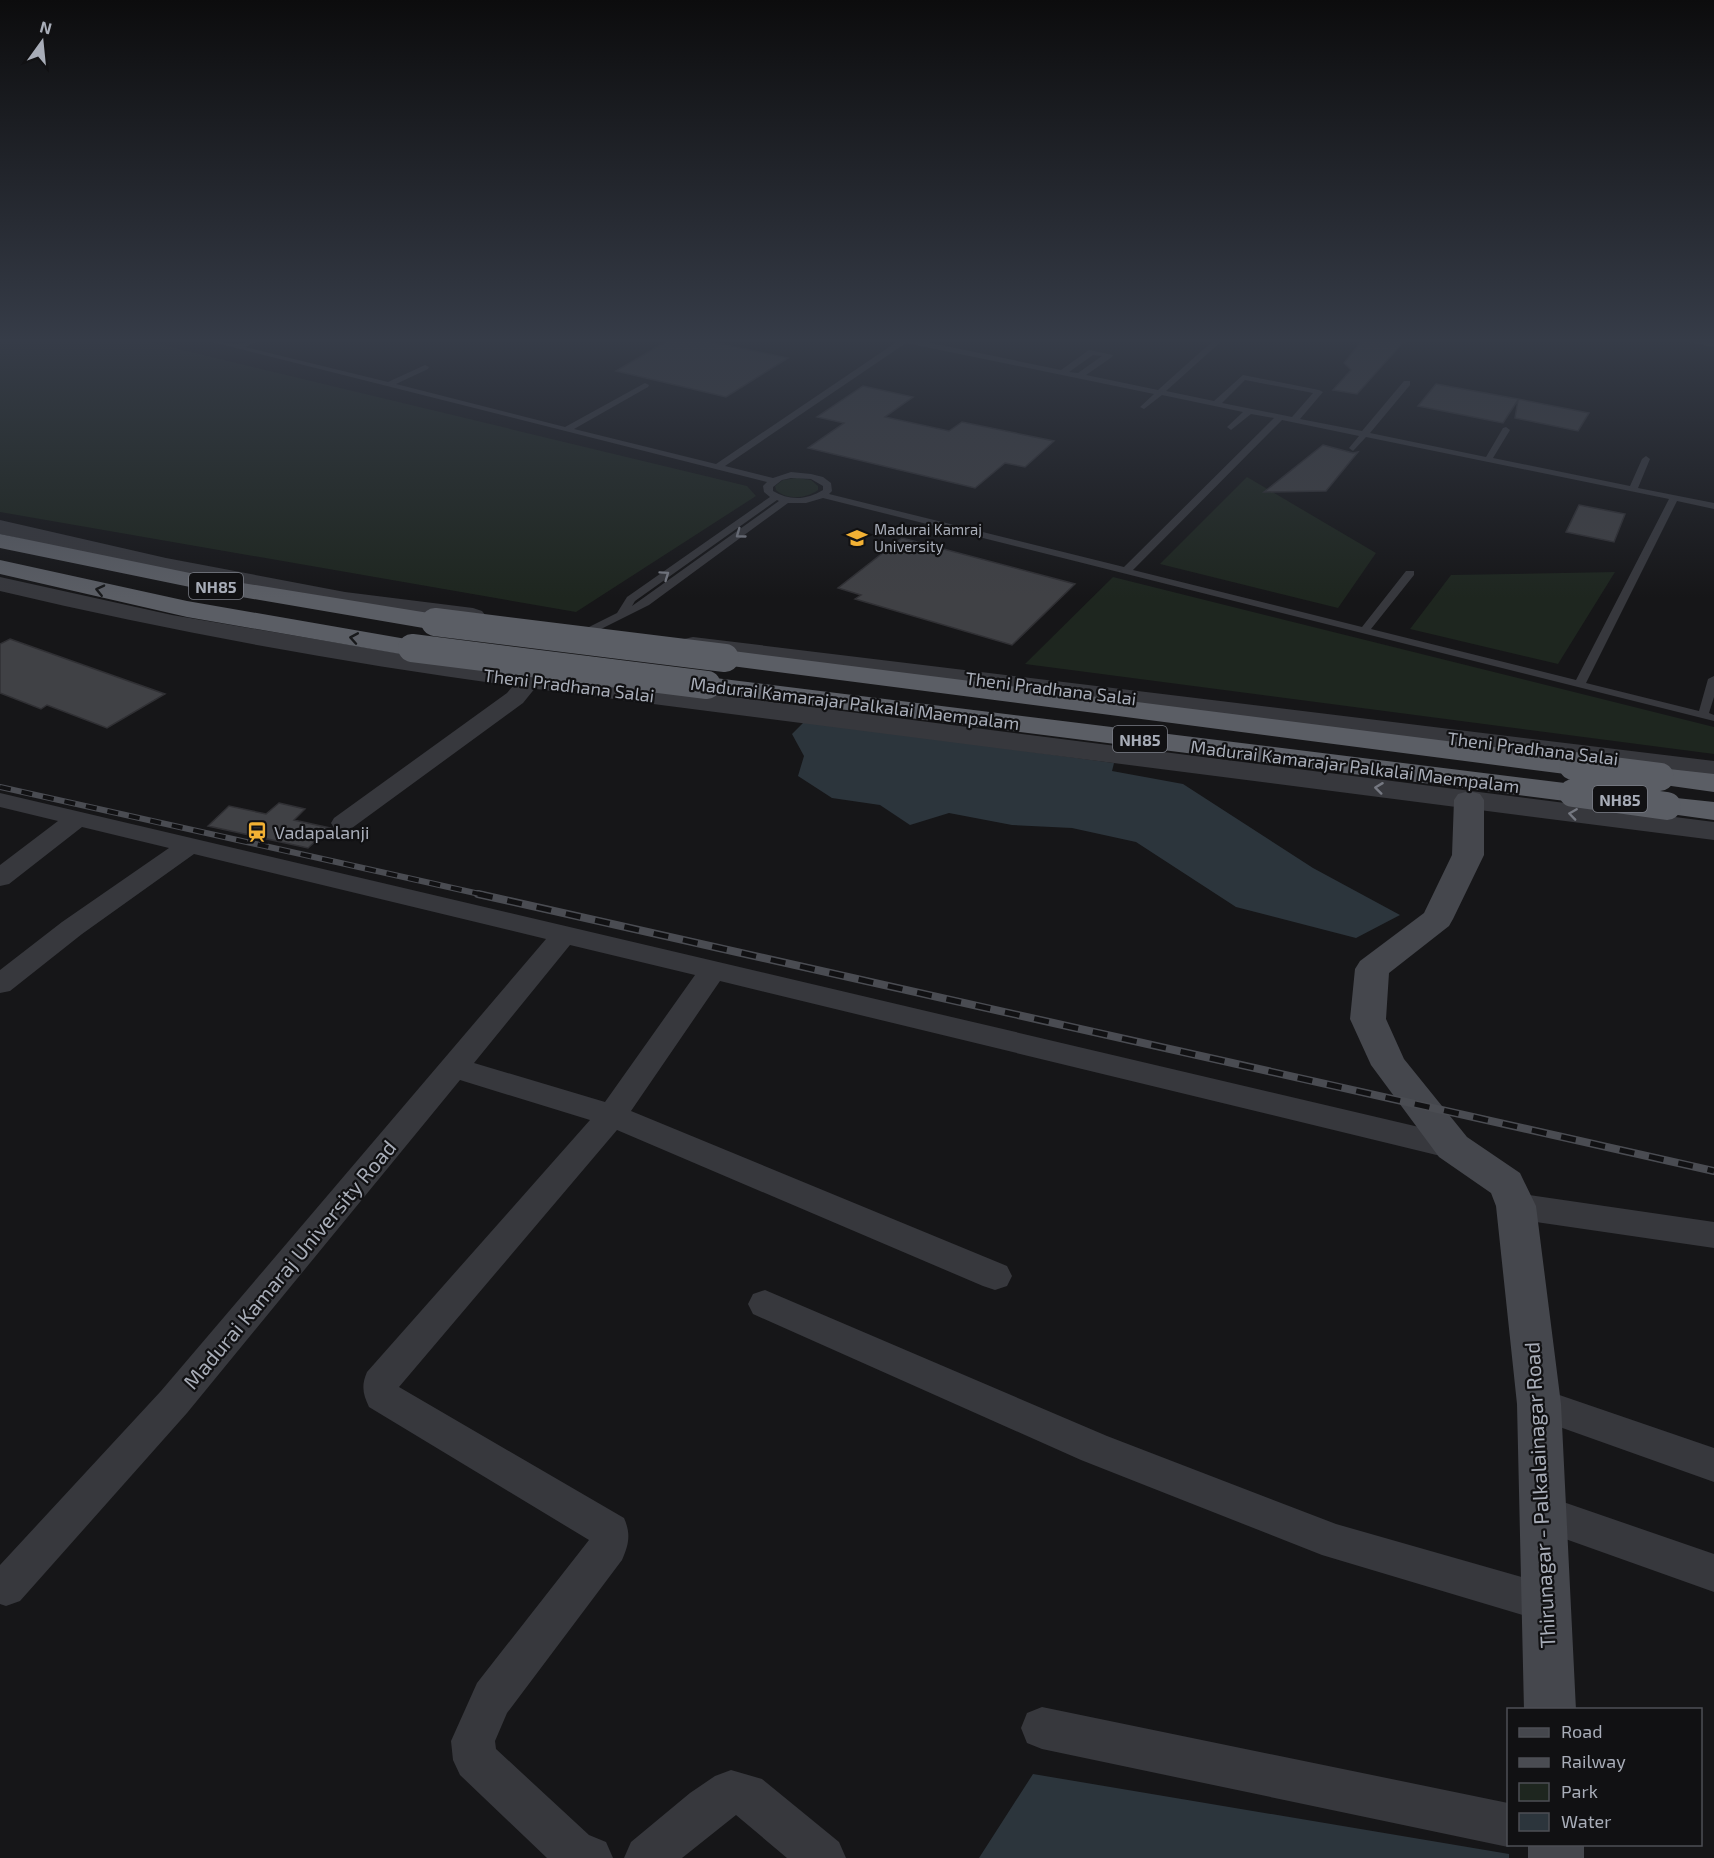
<svg xmlns="http://www.w3.org/2000/svg" width="1714" height="1858" font-family="'Exo 2',sans-serif">
  <rect width="100%" height="100%" fill="#161618"/>
  <!-- green -->
  <path fill="#1e261f" d="M0,338H133L747,486L756,496L576,612L0,512Z
    M1247,477L1376,553L1338,608L1160,564Z
    M797,478L811,480L818,486V490C806,499 787,500 776,490L775,486L783,480Z
    M1615,572L1558,664L1410,629L1451,575Z
    M1113,577L1714,727V754L1025,664Z"/>
  <!-- water -->
  <path fill="#2c353c" d="M805,721L1114,763L1112,771L1183,784L1313,868L1400,915L1356,938L1236,907L1136,842L1072,828L1012,825L949,813L910,825L880,805L832,798L798,776L804,756L792,734Z
    M1033,1774L1509,1854V1858H979Z"/>
  <!-- building -->
  <path fill="#404145" stroke="#303034" stroke-width="1.5" d="M672,338H693L788,358L726,397L616,371Z
    M1364,338H1407L1357,394L1333,390L1351,370L1344,363Z
    M1436,384L1518,399L1589,413L1578,431L1515,418L1518,400L1503,423L1418,406Z
    M863,386L913,397L885,417L949,431L962,422L1054,441L1025,467L1005,463L975,488L808,448L844,423L817,417Z
    M1323,445L1353,453L1358,452L1326,491L1264,492Z
    M1579,505L1625,514L1614,542L1566,532Z
    M902,538L1075,584L1012,645L855,599L861,595L838,588Z
    M10,639L165,694L107,728L47,705L41,709L0,693V644Z
    M279,803L305,809L294,820L330,828L308,848L208,826L229,806L266,814Z"/>
  <g fill="none" stroke-linecap="round" stroke-linejoin="round">
    <!-- service -->
    <path fill="#37383d" fill-rule="evenodd" d="M197,338C211,338 223,344 236,344C245,345 254,338 264,338L245,347L388,382L425,365L429,367L428,369L396,384L565,427L645,383L649,385L648,387L574,429L716,464L898,341L890,338H907L1061,370L1089,350L1113,355L1112,357L1086,375L1158,390L1216,338H1225L1166,391L1214,401L1243,375L1319,390L1323,392L1300,419L1362,431L1404,381H1410V385L1370,433L1486,457L1503,428L1506,427L1510,430L1493,458L1630,486L1642,459L1646,456L1650,459L1638,488L1714,503V509L1677,501L1586,683L1699,711L1708,679L1714,676V697L1709,713L1714,715V721L823,498L806,503H788L649,605L593,633L589,640H581L580,638L585,629L617,613L627,597L770,497L764,492L763,486L767,482ZM906,343L1154,394L1140,407L1144,409L1162,395L1243,412L1227,427L1231,430L1251,414L1274,418L1124,567L829,494L832,491L831,483L823,477L811,474L791,472L773,478L725,466ZM1093,355L1102,356L1078,373L1069,372ZM1245,380L1313,393L1292,417L1222,403ZM1282,420L1359,436L1349,448L1353,451L1366,437L1669,499L1576,680L1371,629L1414,575V571H1406L1362,627L1133,570ZM791,478L811,479L823,486V490C807,500 789,501 773,491V487L782,480ZM777,500L779,501L632,606L635,601Z
      M1668,338H1687L1714,343V347Z"/>
    <!-- minor -->
    <path fill="#37383d" fill-rule="evenodd" d="M538,664L546,666L549,671L523,703L352,828L343,830L334,828L331,823L334,818L507,693L530,666Z
      M0,793L1453,1135L1464,1139L1469,1147L1464,1155L1453,1159L720,981L631,1111L1007,1266L1012,1276L1007,1286L995,1290L983,1286L617,1130L399,1387L624,1518C631,1534 629,1544 622,1560L507,1713L495,1741L496,1749L589,1835L606,1842L613,1858H547L460,1775L453,1760L451,1741L477,1683L589,1540L369,1407C363,1394 361,1386 367,1372L590,1120L460,1080L187,1413L20,1601L6,1606L0,1604V1565L161,1391L546,939L194,854L82,934L10,991L0,993V970L62,922L169,848L82,827L9,884L0,886V865L58,821L0,807ZM570,945L695,975L605,1102L474,1063Z
      M1516,1193L1714,1222V1248L1516,1219L1504,1215L1500,1206L1504,1197Z
      M765,1290L1107,1436L1336,1524L1546,1584L1560,1589L1566,1603L1560,1617L1546,1622L1322,1555L1081,1460L753,1314L748,1304L753,1294Z
      M1539,1388L1714,1448V1482L1526,1415L1521,1404L1526,1393Z
      M1543,1495L1714,1554V1592L1529,1526L1524,1513L1529,1500Z
      M1042,1707L1508,1803V1844H1515L1508,1847L1042,1749L1027,1743L1021,1728L1027,1713Z
      M731,1770L762,1779L839,1842L846,1858H787L736,1815L682,1858H624L631,1842L690,1793L715,1776Z"/>
    <!-- tertiary -->
    <path fill="#37383d" fill-rule="evenodd" d="M0,520L166,558L345,592L473,608L482,611L486,616L482,621L473,624L345,606L166,572L0,534Z
      M0,577L172,615L433,659L1714,822V840L521,687C345,663 172,632 0,591Z
      M693,637L1714,761V779L684,651L680,645L684,639Z"/>
    <!-- secondary -->
    <path fill="#45474d" fill-rule="evenodd" d="M1469,791L1480,794L1484,800V855L1453,919L1449,926L1389,973L1386,1019L1404,1059L1467,1137L1520,1173L1536,1206L1561,1404L1576,1710H1524L1517,1404L1496,1206L1491,1193L1439,1157L1371,1065L1350,1019L1355,969L1360,961L1424,913L1452,855L1454,800L1458,794Z
      M1528,1844H1584V1858H1528Z"/>
    <!-- trunk -->
    <path fill="#5b5e65" fill-rule="evenodd" d="M0,534L224,580L435,614L444,617L448,622L444,627L435,630L224,594L0,548Z
      M0,560L187,601L412,640L421,642L425,648L421,654L412,656L187,617L0,574Z
      M725,650L1573,757L1583,760L1588,766L1583,772L1573,775L716,664L712,658L716,652Z
      M707,677L1573,784L1583,787L1588,793L1583,799L1573,802L697,691L693,685L697,679Z
      M1660,768L1714,774V792L1650,783L1645,777L1650,771Z
      M1667,797L1714,802V820L1656,812L1652,806L1656,800Z"/>
    <!-- rail-far1 casing -->
    <g stroke="#4a4c52" stroke-width="6">
      <path id="rail-far1" d="M0,787L484,895"/>
    </g>
    <!-- rail casing -->
    <g stroke="#4a4c52" stroke-width="8">
      <path id="rail" d="M478,894L1714,1171"/>
    </g>
    <!-- rail-far1 -->
    <use href="#rail-far1" stroke="#111113" stroke-width="4" stroke-dasharray="11" stroke-linecap="butt"/>
    <!-- rail -->
    <use href="#rail" stroke="#111113" stroke-width="5" stroke-dasharray="15" stroke-linecap="butt"/>
    <!-- trunk-bridge -->
    <path stroke="#5b5e65" stroke-width="28" d="M435,622L725,658
      M412,648L707,685
      M1573,766L1660,777
      M1573,793L1667,806"/>
  </g>
  <!-- one-way arrows -->
  <defs><path id="oneway-chevron" d="M-2-3.5L2.5 0L-2 3.5" fill="none" stroke-width="1.6" stroke-linecap="round" stroke-linejoin="round" transform="scale(1.5)"/></defs>
  <g stroke="#757881">
    <use href="#oneway-chevron" transform="translate(740 534) rotate(144)"/>
    <use href="#oneway-chevron" transform="translate(665 575) rotate(-35)"/>
    <use href="#oneway-chevron" transform="translate(1379 788) rotate(-173)"/>
    <use href="#oneway-chevron" transform="translate(1573 814) rotate(-172)"/>
  </g>
  <g stroke="#18191b">
    <use href="#oneway-chevron" transform="translate(100 590) rotate(-167)"/>
    <use href="#oneway-chevron" transform="translate(354 638) rotate(-170)"/>
  </g>
  <!-- sky -->
  <linearGradient id="sky" x2="0" y2="1"><stop stop-color="#0c0c0d"/><stop offset="0.57" stop-color="#363c48"/><stop offset="1" stop-color="#363c48" stop-opacity="0"/></linearGradient>
  <rect width="1714" height="598" fill="url(#sky)"/>
  <!-- icons -->
  <defs>
    <g id="university-bare" transform="scale(1.62)"><path d="M0-5L7-2L0 1L-7-2ZM-4 1L0 2.5L4 1V4Q0 6-4 4Z" fill="#f2b134" stroke="#111113" stroke-width="2.5" paint-order="stroke"/></g>
    <g id="station-bare" transform="scale(1.62)"><path d="M-3-6H3Q5-6 5-4V2Q5 4 3 4L4.5 6H3L1.5 4h-3L-3 6H-4.5L-3 4Q-5 4-5 2V-4Q-5-6-3-6ZM-3.5-4v3h7v-3ZM-3.5 1v1.5H-2V1ZM2 1v1.5H3.5V1Z" fill="#f2b134" stroke="#111113" stroke-width="2.5" paint-order="stroke"/></g>
  </defs>
  <g fill-rule="evenodd">
    <use href="#university-bare" x="857" y="538"/>
    <use href="#station-bare" x="257" y="832"/>
  </g>
  <g text-anchor="middle" dominant-baseline="central" stroke-width="4.5" stroke-linejoin="round" paint-order="stroke">
    <!-- far-poi labels -->
    <g font-size="15" fill="#a8adb8" stroke="#111113" text-anchor="start">
      <text x="874" y="529">Madurai Kamraj<tspan x="874" dy="17">University</tspan></text>
    </g>
    <!-- shield labels -->
    <g fill="#111113" stroke="#7b7e86" stroke-width="1.5">
      <rect x="189" y="573" width="54" height="26" rx="4.5"/>
      <rect x="1113" y="726" width="54" height="26" rx="4.5"/>
      <rect x="1593" y="786" width="54" height="26" rx="4.5"/>
    </g>
    <g font-size="16" font-weight="bold" fill="#a8adb8">
      <text x="216" y="586">NH85</text>
      <text x="1140" y="739">NH85</text>
      <text x="1620" y="799">NH85</text>
    </g>
    <!-- street labels -->
    <g font-size="18" fill="#a8adb8" stroke="#111113">
      <text transform="translate(569 685) rotate(7)">Theni Pradhana Salai</text>
      <text transform="translate(1051 688) rotate(7)">Theni Pradhana Salai</text>
      <text transform="translate(855 703) rotate(7)">Madurai Kamarajar Palkalai Maempalam</text>
      <text transform="translate(1533 748) rotate(7)">Theni Pradhana Salai</text>
      <text transform="translate(1355 766) rotate(7)">Madurai Kamarajar Palkalai Maempalam</text>
    </g>
    <!-- poi labels -->
    <g font-size="18" fill="#a8adb8" stroke="#111113" text-anchor="start">
      <text x="274" y="832">Vadapalanji</text>
    </g>
    <!-- near-street labels -->
    <g font-size="21" fill="#a8adb8" stroke="#111113">
      <text transform="translate(289 1264) rotate(-50)">Madurai Kamaraj University Road</text>
      <text transform="translate(1539 1495) rotate(-93)">Thirunagar - Palkalainagar Road</text>
    </g>
  </g>
  <!-- legend -->
  <rect x="1507" y="1708" width="195" height="138" fill="#111113" stroke="#4d4f55" stroke-width="1.5"/>
  <rect x="1519" y="1728" width="30" height="9" fill="#45474d" stroke="#4d4f55" stroke-width="1.5"/>
  <text x="1561" y="1738" font-size="18" fill="#a8adb8">Road</text>
  <rect x="1519" y="1758" width="30" height="9" fill="#4a4c52" stroke="#4d4f55" stroke-width="1.5"/>
  <text x="1561" y="1768" font-size="18" fill="#a8adb8">Railway</text>
  <rect x="1519" y="1783" width="30" height="18" fill="#1e261f" stroke="#4d4f55" stroke-width="1.5"/>
  <text x="1561" y="1798" font-size="18" fill="#a8adb8">Park</text>
  <rect x="1519" y="1813" width="30" height="18" fill="#2c353c" stroke="#4d4f55" stroke-width="1.5"/>
  <text x="1561" y="1828" font-size="18" fill="#a8adb8">Water</text>
  <!-- north arrow -->
  <g transform="translate(42 42) rotate(15)" stroke="#111113" stroke-width="4.5" paint-order="stroke">
  <path d="M0-4.5L10 22L0 15L-10 22Z" fill="#a8adb8"/>
  <text y="-9" font-size="16" font-weight="bold" text-anchor="middle" fill="#a8adb8">N</text>
  </g>
</svg>
